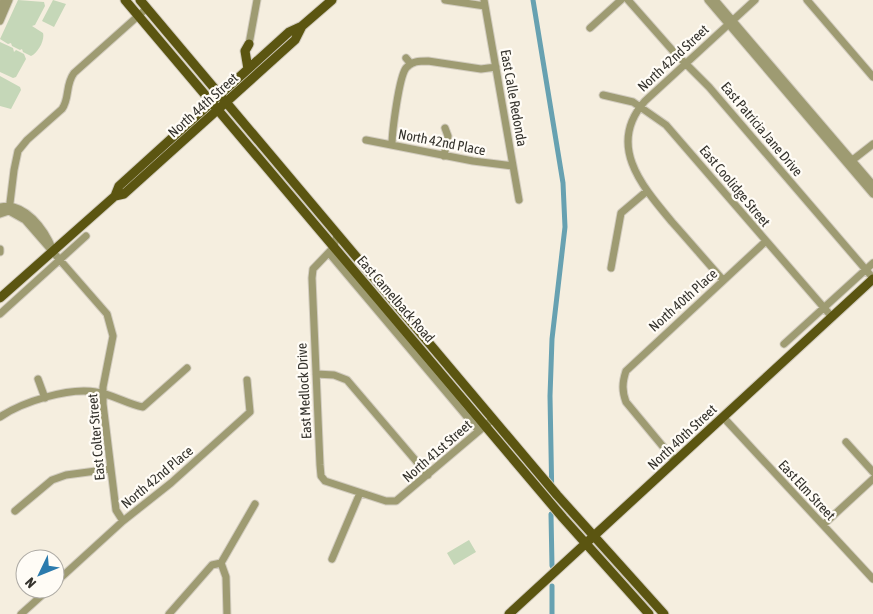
<svg xmlns="http://www.w3.org/2000/svg" width="873" height="614" font-family="'Asap Condensed',sans-serif">
  <rect width="100%" height="100%" fill="#f5eedf"/>
  <!-- green -->
  <path fill="#c5d7b8" d="M18,0L44,2L45,6L35,25L32,26L43,33C45,40 38,53 31,56L23,52L22,49L20,50L12,46L11,43L8,44L0,39Z
    M53,0L66,4L54,27L42,21Z
    M0,42L13,48L14,52L16,50L24,54L26,59L16,77L13,78L0,72Z
    M0,76L20,87L21,90L11,109L0,106Z
    M469,540L476,552L454,565L447,553Z"/>
  <g fill="none" stroke-linecap="round" stroke-linejoin="round">
    <!-- canal -->
    <path stroke="#67a1b1" stroke-width="5" d="M533,0L563,183L565,227L552,339L550,396L552,504
      M551,514L552,566
      M552,614V586"/>
    <!-- minor casing -->
    <g stroke="#d2ccbf" stroke-width="9">
      <path id="minor" d="M445,0L485,6
        M484,0L519,200
        M628,0L673,51L709,87L873,278
        M708,0L873,194
        M715,0L873,185
        M807,0L873,77
        M0,9L4,0
        M0,21L9,0
        M590,28L621,0
        M249,44L257,0
        M406,58L411,64
        M603,95L633,102L666,125L832,317
        M366,140L473,161L513,166
        M392,145C392,132 399,77 406,68C412,61 419,61 428,61L481,69L496,67
        M444,156L448,136L445,128
        M850,162L873,144
        M0,207C25,201 45,230 53,250
        M9,211L25,220L107,314L113,336L103,387V404L116,510L123,521
        M9,211L14,170L18,151L27,140L62,109C70,98 65,85 74,73L147,8
        M0,214L9,211
        M337,234L334,247L313,269L312,278L320,465L321,476L325,481L386,501H396L493,419
        M0,249V252
        M329,253L479,431
        M611,268L621,213L647,191
        M723,280C706,261 689,241 672,222C642,186 606,145 645,101L755,0
        M0,314L86,236
        M784,344L873,263
        M316,374L334,375L347,380L428,475
        M38,379L45,398
        M0,417C22,402 69,387 96,392C112,394 127,404 143,407L187,368
        M723,417L873,579
        M846,442L873,472
        M675,461L626,402C622,391 622,383 626,371L766,241
        M15,511L52,480L66,475L111,469
        M823,525L873,479
        M332,559L360,493
        M221,563L226,577L227,614
        M55,583L123,521L171,483L250,412L247,380
        M21,614L49,589
        M169,614L212,565L221,563L255,504"/>
    </g>
    <!-- major casing -->
    <g stroke="#d2ccbf" stroke-width="11">
      <path id="major" d="M125,0L563,518L649,614
        M140,0L557,495L664,614
        M248,69L245,51L249,44
        M115,196L124,194L295,40L302,26
        M0,298L115,196L119,186L289,32L302,26L332,0
        M509,614L873,279"/>
    </g>
    <!-- minor -->
    <use href="#minor" stroke="#9e9b72" stroke-width="7"/>
    <!-- major -->
    <use href="#major" stroke="#5b5511" stroke-width="9"/>
  </g>
  <g text-anchor="middle" dominant-baseline="central" stroke-width="4.5" stroke-linejoin="round" paint-order="stroke">
    <!-- street labels -->
    <g font-size="14" fill="#34322c" stroke="#fffcf6">
      <text transform="translate(673 58) rotate(-43)">North 42nd Street</text>
      <text transform="translate(514 98) rotate(80)">East Calle Redonda</text>
      <text transform="translate(203 105) rotate(-42)">North 44th Street</text>
      <text transform="translate(762 129) rotate(50)">East Patricia Jane Drive</text>
      <text transform="translate(442 142) rotate(11)">North 42nd Place</text>
      <text transform="translate(735 186) rotate(50)">East Coolidge Street</text>
      <text transform="translate(396 299) rotate(49)">East Camelback Road</text>
      <text transform="translate(683 300) rotate(-42)">North 40th Place</text>
      <text transform="translate(304 391) rotate(-93)">East Medlock Drive</text>
      <text transform="translate(96 437) rotate(-95)">East Colter Street</text>
      <text transform="translate(682 437) rotate(-43)">North 40th Street</text>
      <text transform="translate(437 451) rotate(-41)">North 41st Street</text>
      <text transform="translate(157 477) rotate(-40)">North 42nd Place</text>
      <text transform="translate(807 490) rotate(47)">East Elm Street</text>
    </g>
  </g>
  <!-- north arrow -->
  <g transform="translate(40 574) rotate(227)"><circle r="24" fill="#fffcf6" stroke="#aeaba5"/>
  <path d="M0-4L9 19L0 12L-9 19Z" fill="#2c7bad"/>
  <text y="-8" font-size="14" font-weight="bold" text-anchor="middle" fill="#34322c">N</text>
  </g>
</svg>
